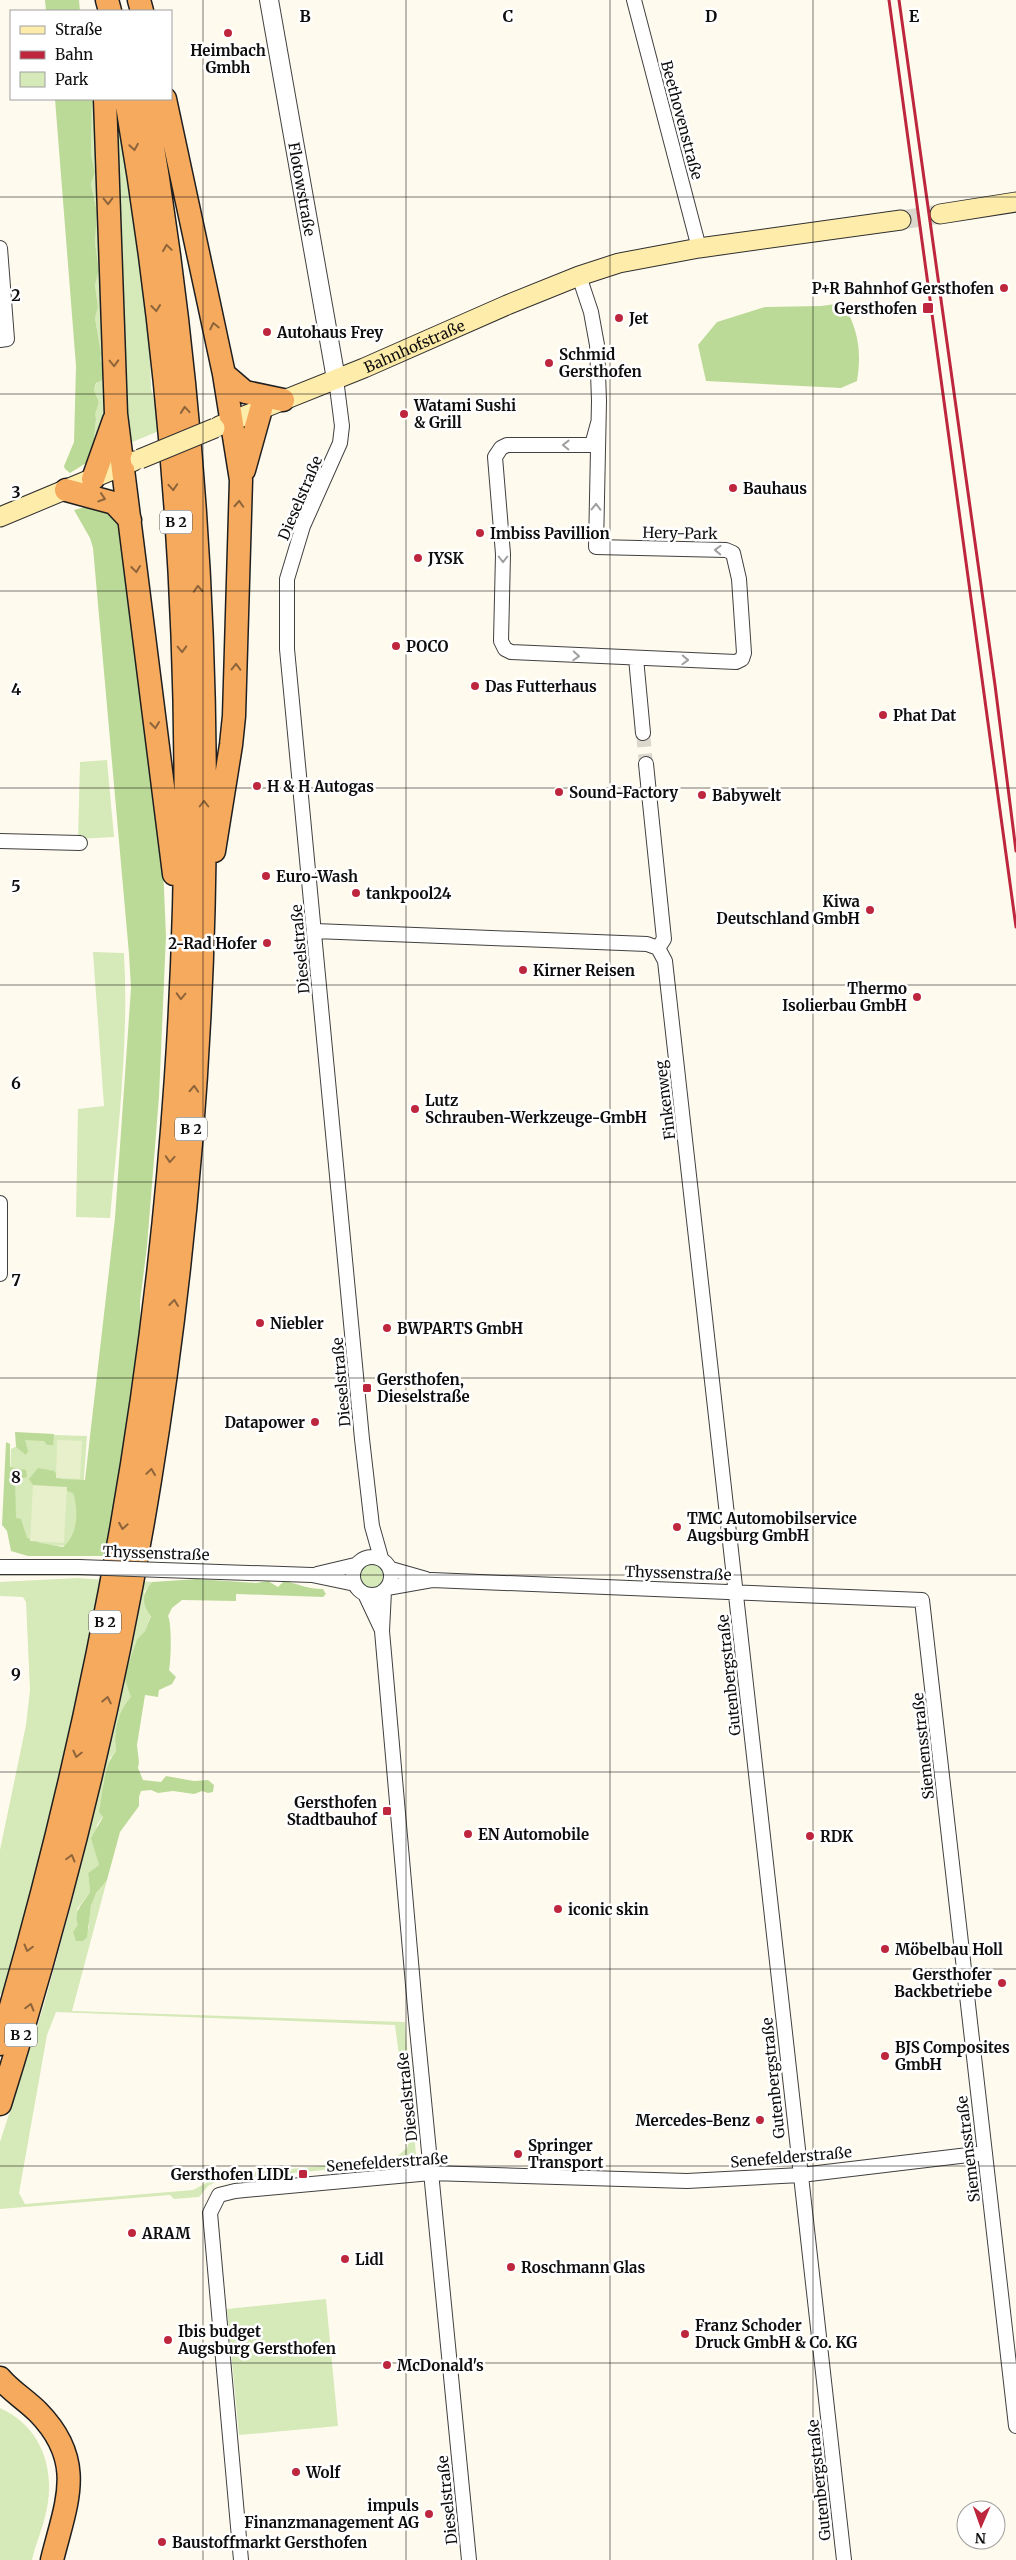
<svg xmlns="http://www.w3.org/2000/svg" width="1016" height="2560" font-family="Merriweather,serif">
  <rect width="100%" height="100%" fill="#fffaee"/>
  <!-- green -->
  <path fill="#d6e9b8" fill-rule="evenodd" d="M92,99H98L105,419L99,444L94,438L96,419L94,414L99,402L94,390L103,366L99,360L101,353L95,318L98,307L95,285L99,270L95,243L97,212L91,184L95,172L91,155Z
    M117,99L149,330L151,388L159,421V431L130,443L126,441L113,161Z
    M107,760L114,837L78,839L80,762Z
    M93,952L124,953C129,1041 118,1131 110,1218L76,1217L78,1109L104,1106Z
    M24,1434L87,1436L79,1546L18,1545L9,1521L11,1449L17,1446Z
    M360 1576a12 12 0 1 1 24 0a12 12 0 1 1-24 0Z
    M78,1578L105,1580L93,1645L7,1992L0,1994V1850L26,1725L30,1690L26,1602L23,1597L0,1596V1582Z
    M142,1581L152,1582L144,1592L151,1615L145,1631L137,1639L124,1677L132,1697C118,1711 113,1731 116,1751L110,1758L108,1775L103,1784V1816L97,1825L94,1846L99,1865L88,1873L90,1892L77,1909L89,1929C89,1911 92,1892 107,1880L72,2011L405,2022L416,2155L408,2162L220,2180L208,2186L199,2197L174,2199L170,2195L0,2209V2142L44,2005L73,1898L80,1854ZM56,2012L395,2025L410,2139L407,2148L394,2159L219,2176L193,2190L25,2204L19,2193L47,2035Z
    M326,2299L338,2426L239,2435L227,2309Z
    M0,2408C40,2426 55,2466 47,2508C44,2525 36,2542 32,2560H0Z"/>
  <!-- forest -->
  <path fill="#bcda97" d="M45,0H79L80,11H46Z
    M55,99H92L91,155L95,172L91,184L97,212L95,243L99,270L95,285L98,307L95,318L101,353L100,360L103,366L102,380L96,383L94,390L99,402L95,414L96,419L94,438L99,444L91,460L70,473L65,469L64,466L74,442L76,366Z
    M843,303C858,329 862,351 857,381L841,388L706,381L698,345L717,322L765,307L821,306Z
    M93,505L119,515L163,866L166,936L159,1097L147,1246L140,1302V1348L109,1556H28L11,1551L7,1531L2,1525L6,1442L10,1444V1467L26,1470L27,1477L15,1480L16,1518L21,1519L27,1538L40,1543L63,1547C78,1535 79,1510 73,1493L61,1489L35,1488L29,1479L38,1468L54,1471L61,1479L85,1480L115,1218L131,988L129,954L93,548L90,538L74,510Z
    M15,1432L54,1434L53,1445H47L44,1441L25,1440L28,1451L26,1455L16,1447Z
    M197,1579L256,1583L268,1581L278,1587L284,1581C299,1584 307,1589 323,1589L326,1594L323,1597L236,1594V1601L182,1600L172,1608L168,1616C172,1623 171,1662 169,1670L176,1677L172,1684L159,1690L158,1697L145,1695L137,1745L139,1762L138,1768L143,1780L161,1782L166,1776L194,1781L208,1780L214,1785L213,1792L208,1793L202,1791L194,1794L173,1791L158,1793L151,1790L141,1791L139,1797V1806L120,1832L107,1880L96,1893L91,1906L87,1937L83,1941H76L73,1932L78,1925C73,1911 83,1903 90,1892L88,1873L99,1865L91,1838L103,1817L99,1812C103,1793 103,1766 116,1751C113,1731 118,1711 131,1697L124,1677L137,1639L145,1631L151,1616C141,1603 142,1594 152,1582Z"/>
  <!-- pitch -->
  <path fill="#e7f0ca" d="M57,1440L82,1441L80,1479L56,1478Z
    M33,1485L67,1487L64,1543L30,1541Z"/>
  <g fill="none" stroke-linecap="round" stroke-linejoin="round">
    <!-- minor-tunnel -->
    <path stroke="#dbd7cc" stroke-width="14" stroke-dasharray="14 7" stroke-linecap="butt" d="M643,733L646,764"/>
    <!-- secondary-tunnel -->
    <path stroke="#dbd7cc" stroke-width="19" stroke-dasharray="19 9" stroke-linecap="butt" d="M901,220L940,214"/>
    <!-- minor casing -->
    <g stroke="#414141" stroke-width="16">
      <path id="minor" d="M634,0L699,248
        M0,248L7,339L0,340
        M579,276L591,312L597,345L599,401L596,547L726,550L733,553L739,579L744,653L742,659L736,662L511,652L505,649L501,641L503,554L495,457L501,448L507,445H592L598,423
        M336,379L342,426L340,443L303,526L287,579V649L362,1439L372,1526L381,1558
        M636,658L643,733
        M646,764L664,939L658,948
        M0,841L80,843
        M315,931L647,944L658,948L665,961L844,2560
        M0,1203V1274
        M353 1576a19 19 0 1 1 38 0a19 19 0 1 1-38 0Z
        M0,1567H79
        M391,1569L426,1579
        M162,1570L312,1575L355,1584
        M317,1574L355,1565
        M387,1588L432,1580L922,1600L1016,2426
        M384,1591L382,1631L385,1665L416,2019L469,2560
        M365,1594L381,1628
        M241,2560L210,2213L219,2195L235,2191L431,2173L687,2181L801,2175L985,2153"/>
    </g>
    <!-- tertiary casing -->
    <g stroke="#414141" stroke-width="20">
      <g id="tertiary">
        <path id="s1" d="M269,0L336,379"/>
      </g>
    </g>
    <!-- secondary casing -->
    <g stroke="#303030" stroke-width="21">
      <g id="secondary">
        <path d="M940,214L1016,202"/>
        <path id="s2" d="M219,426L364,368L507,305L579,276L619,263L699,248L901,220"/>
        <path d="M0,517L134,461"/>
      </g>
    </g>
    <!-- trunk casing -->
    <g stroke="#1f1f1f" stroke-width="25">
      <path id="trunk" d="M107,0L110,11
        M139,0L142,11
        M105,99L116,414L174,874
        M165,99L224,374L241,480L234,716L231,745L214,851
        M224,374L245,392L283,400
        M244,470L261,409
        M93,479L114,420
        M66,490L114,503L130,520
        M0,2044C188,1409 239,752 126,99
        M0,2104C64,1900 116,1691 150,1480C224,1025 224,553 145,99
        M0,2378C11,2391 26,2400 38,2412C87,2462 66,2503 52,2560"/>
    </g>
    <!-- minor -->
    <use href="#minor" stroke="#fff" stroke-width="14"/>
    <!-- tertiary -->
    <use href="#tertiary" stroke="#fff" stroke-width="18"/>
    <!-- secondary -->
    <use href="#secondary" stroke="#feecaa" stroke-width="19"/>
    <!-- trunk -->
    <use href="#trunk" stroke="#f6aa5e" stroke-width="22"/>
    <!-- rail -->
    <path stroke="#bd263d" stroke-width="3" d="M889,0L1016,927
      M899,0L995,685L1016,851"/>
    <!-- minor-bridge casing -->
    <g stroke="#414141" stroke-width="16" stroke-linecap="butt">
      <path id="minor-bridge" d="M79,1567L162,1570"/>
    </g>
    <!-- secondary-bridge casing -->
    <g stroke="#303030" stroke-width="21" stroke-linecap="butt">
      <path id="secondary-bridge" d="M140,459L215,428"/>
    </g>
    <!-- minor-bridge -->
    <use href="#minor-bridge" stroke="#fff" stroke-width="14"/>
    <!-- secondary-bridge -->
    <use href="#secondary-bridge" stroke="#feecaa" stroke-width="19"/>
  </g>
  <!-- one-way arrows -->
  <defs><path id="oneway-chevron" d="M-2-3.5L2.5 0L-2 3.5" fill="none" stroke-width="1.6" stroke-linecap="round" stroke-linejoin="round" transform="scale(1.25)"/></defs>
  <g stroke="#8e643a">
    <use href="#oneway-chevron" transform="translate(134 147) rotate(81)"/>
    <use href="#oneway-chevron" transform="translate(108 201) rotate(88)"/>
    <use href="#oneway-chevron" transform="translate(167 248) rotate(-98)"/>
    <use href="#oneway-chevron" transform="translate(156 308) rotate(83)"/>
    <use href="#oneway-chevron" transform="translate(214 326) rotate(-102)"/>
    <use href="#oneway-chevron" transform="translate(114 363) rotate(88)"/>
    <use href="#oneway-chevron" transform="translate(185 410) rotate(-95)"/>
    <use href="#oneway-chevron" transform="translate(173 487) rotate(86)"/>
    <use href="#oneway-chevron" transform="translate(102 498) rotate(18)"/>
    <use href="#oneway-chevron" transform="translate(239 504) rotate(-87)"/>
    <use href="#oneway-chevron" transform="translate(136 569) rotate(83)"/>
    <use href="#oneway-chevron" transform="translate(198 589) rotate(-93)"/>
    <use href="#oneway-chevron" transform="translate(182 649) rotate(88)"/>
    <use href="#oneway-chevron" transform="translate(236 667) rotate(-89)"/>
    <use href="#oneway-chevron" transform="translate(155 725) rotate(84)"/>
    <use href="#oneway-chevron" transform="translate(204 804) rotate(-90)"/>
    <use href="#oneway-chevron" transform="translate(181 996) rotate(92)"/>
    <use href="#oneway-chevron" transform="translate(194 1089) rotate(-87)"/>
    <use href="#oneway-chevron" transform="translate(170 1159) rotate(94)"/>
    <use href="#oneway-chevron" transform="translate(174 1303) rotate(-83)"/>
    <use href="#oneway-chevron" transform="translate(151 1472) rotate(-82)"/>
    <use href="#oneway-chevron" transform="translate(123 1526) rotate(100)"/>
    <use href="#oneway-chevron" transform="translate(107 1700) rotate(-78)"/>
    <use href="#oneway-chevron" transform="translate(77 1754) rotate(103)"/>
    <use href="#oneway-chevron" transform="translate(71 1858) rotate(-75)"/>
    <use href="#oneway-chevron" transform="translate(28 1948) rotate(105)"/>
    <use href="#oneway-chevron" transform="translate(30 2007) rotate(-74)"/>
  </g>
  <g stroke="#9f9f9f">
    <use href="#oneway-chevron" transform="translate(566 445) rotate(-179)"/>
    <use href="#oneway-chevron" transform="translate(596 507) rotate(-89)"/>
    <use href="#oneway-chevron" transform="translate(718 550) rotate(-178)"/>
    <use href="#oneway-chevron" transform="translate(503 559) rotate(90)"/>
    <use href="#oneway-chevron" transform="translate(576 656) rotate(3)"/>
    <use href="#oneway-chevron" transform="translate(685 660) rotate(2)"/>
  </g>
  <!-- grid -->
  <path fill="none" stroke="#0e0e0e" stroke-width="1" stroke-opacity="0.55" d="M203,0V2560M406,0V2560M610,0V2560M813,0V2560M0,197H1016M0,394H1016M0,591H1016M0,788H1016M0,985H1016M0,1182H1016M0,1378H1016M0,1575H1016M0,1772H1016M0,1969H1016M0,2166H1016M0,2363H1016"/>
  <!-- markers -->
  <g fill="#bd263d" stroke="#fff" stroke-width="2">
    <circle cx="228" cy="33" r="5"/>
    <circle cx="1004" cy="288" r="5"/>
    <rect x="922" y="302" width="12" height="12" rx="2.5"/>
    <circle cx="619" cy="318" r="5"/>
    <circle cx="267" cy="332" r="5"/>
    <circle cx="549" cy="363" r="5"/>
    <circle cx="404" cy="414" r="5"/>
    <circle cx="733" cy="488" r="5"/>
    <circle cx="480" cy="533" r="5"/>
    <circle cx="418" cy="558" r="5"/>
    <circle cx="396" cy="646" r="5"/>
    <circle cx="475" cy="686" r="5"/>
    <circle cx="883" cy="715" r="5"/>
    <circle cx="257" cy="786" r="5"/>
    <circle cx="559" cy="792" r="5"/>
    <circle cx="702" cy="795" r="5"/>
    <circle cx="266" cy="876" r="5"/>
    <circle cx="356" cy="893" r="5"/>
    <circle cx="870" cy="910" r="5"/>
    <circle cx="267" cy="943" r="5"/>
    <circle cx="523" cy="970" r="5"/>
    <circle cx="917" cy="997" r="5"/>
    <circle cx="415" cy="1109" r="5"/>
    <circle cx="260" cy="1323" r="5"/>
    <circle cx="387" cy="1328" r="5"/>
    <rect x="362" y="1383" width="10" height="10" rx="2.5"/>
    <circle cx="315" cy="1422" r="5"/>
    <circle cx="677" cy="1527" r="5"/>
    <rect x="382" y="1806" width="10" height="10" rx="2.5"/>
    <circle cx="468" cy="1834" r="5"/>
    <circle cx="810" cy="1836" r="5"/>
    <circle cx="558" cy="1909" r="5"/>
    <circle cx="885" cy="1949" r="5"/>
    <circle cx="1002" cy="1983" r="5"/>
    <circle cx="885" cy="2056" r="5"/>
    <circle cx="760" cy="2120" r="5"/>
    <circle cx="518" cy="2154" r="5"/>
    <rect x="298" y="2169" width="10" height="10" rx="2.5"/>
    <circle cx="132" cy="2233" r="5"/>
    <circle cx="345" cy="2259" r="5"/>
    <circle cx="511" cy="2267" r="5"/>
    <circle cx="685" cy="2334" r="5"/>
    <circle cx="168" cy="2340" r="5"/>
    <circle cx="387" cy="2365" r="5"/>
    <circle cx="296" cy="2472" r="5"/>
    <circle cx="429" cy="2514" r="5"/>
    <circle cx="162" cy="2542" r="5"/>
  </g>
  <g text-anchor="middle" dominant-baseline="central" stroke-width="5" stroke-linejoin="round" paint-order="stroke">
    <!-- shield labels -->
    <g fill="#fff" stroke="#565656" stroke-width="1">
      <rect x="160" y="510.5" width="32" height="23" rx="4"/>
      <rect x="175" y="1117.5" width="32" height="23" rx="4"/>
      <rect x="89" y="1610.5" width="32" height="23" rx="4"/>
      <rect x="5" y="2023.5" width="32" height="23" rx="4"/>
    </g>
    <g font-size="14" font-weight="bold" fill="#0e0e0e">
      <text x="176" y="522">B 2</text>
      <text x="191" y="1129">B 2</text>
      <text x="105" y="1622">B 2</text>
      <text x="21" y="2035">B 2</text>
    </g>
    <!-- poi labels -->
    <g font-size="15" font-weight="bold" fill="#0e0e0e" stroke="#fff" text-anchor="start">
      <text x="228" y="50" text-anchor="middle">Heimbach<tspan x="228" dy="17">Gmbh</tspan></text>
      <text x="994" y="288" text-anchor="end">P+R Bahnhof Gersthofen</text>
      <text x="917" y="308" text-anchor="end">Gersthofen</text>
      <text x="629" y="318">Jet</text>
      <text x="277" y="332">Autohaus Frey</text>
      <text x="559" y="354">Schmid<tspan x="559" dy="17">Gersthofen</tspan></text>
      <text x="414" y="405">Watami Sushi<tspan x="414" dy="17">&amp; Grill</tspan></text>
      <text x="743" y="488">Bauhaus</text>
      <text x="490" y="533">Imbiss Pavillion</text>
      <text x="428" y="558">JYSK</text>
      <text x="406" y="646">POCO</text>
      <text x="485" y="686">Das Futterhaus</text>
      <text x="893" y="715">Phat Dat</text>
      <text x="267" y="786">H &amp; H Autogas</text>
      <text x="569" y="792">Sound-Factory</text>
      <text x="712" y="795">Babywelt</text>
      <text x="276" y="876">Euro-Wash</text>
      <text x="366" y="893">tankpool24</text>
      <text x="860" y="901" text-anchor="end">Kiwa<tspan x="860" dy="17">Deutschland GmbH</tspan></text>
      <text x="257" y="943" text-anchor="end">2-Rad Hofer</text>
      <text x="533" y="970">Kirner Reisen</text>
      <text x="907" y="988" text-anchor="end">Thermo<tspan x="907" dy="17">Isolierbau GmbH</tspan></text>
      <text x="425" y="1100">Lutz<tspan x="425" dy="17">Schrauben-Werkzeuge-GmbH</tspan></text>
      <text x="270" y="1323">Niebler</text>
      <text x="397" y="1328">BWPARTS GmbH</text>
      <text x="377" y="1379">Gersthofen,<tspan x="377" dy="17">Dieselstraße</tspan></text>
      <text x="305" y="1422" text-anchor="end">Datapower</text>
      <text x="687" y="1518">TMC Automobilservice<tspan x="687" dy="17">Augsburg GmbH</tspan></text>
      <text x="377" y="1802" text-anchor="end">Gersthofen<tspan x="377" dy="17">Stadtbauhof</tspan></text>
      <text x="478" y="1834">EN Automobile</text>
      <text x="820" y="1836">RDK</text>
      <text x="568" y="1909">iconic skin</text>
      <text x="895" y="1949">Möbelbau Holl</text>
      <text x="992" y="1974" text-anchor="end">Gersthofer<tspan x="992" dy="17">Backbetriebe</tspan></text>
      <text x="895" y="2047">BJS Composites<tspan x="895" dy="17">GmbH</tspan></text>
      <text x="750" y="2120" text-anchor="end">Mercedes-Benz</text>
      <text x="528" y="2145">Springer<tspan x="528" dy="17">Transport</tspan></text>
      <text x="293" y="2174" text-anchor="end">Gersthofen LIDL</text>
      <text x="142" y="2233">ARAM</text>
      <text x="355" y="2259">Lidl</text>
      <text x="521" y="2267">Roschmann Glas</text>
      <text x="695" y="2325">Franz Schoder<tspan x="695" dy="17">Druck GmbH &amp; Co. KG</tspan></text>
      <text x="178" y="2331">Ibis budget<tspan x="178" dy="17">Augsburg Gersthofen</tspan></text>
      <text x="397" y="2365">McDonald's</text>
      <text x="306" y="2472">Wolf</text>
      <text x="419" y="2505" text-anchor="end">impuls<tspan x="419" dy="17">Finanzmanagement AG</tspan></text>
      <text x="172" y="2542">Baustoffmarkt Gersthofen</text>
    </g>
    <!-- street labels -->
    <g font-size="15" fill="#0e0e0e" stroke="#fff">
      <text transform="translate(682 120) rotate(75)">Beethovenstraße</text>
      <text stroke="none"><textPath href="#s1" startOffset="192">Flotowstraße</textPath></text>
      <text stroke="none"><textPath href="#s2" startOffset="211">Bahnhofstraße</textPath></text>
      <text transform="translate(300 498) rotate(-67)">Dieselstraße</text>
      <text transform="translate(680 533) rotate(1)">Hery-Park</text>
      <text transform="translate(300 949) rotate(-95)">Dieselstraße</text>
      <text transform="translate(665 1100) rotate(-97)">Finkenweg</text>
      <text transform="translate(341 1382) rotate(-95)">Dieselstraße</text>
      <text transform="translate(156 1553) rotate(2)">Thyssenstraße</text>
      <text transform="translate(678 1573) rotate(2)">Thyssenstraße</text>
      <text transform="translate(729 1675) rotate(-96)">Gutenbergstraße</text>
      <text transform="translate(923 1746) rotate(-96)">Siemensstraße</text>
      <text transform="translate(773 2078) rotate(-96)">Gutenbergstraße</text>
      <text transform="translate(407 2097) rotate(-96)">Dieselstraße</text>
      <text transform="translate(968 2149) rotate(-97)">Siemensstraße</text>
      <text transform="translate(791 2157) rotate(-5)">Senefelderstraße</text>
      <text transform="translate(387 2162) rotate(-4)">Senefelderstraße</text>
      <text transform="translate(819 2480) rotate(-96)">Gutenbergstraße</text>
      <text transform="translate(447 2500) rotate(-96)">Dieselstraße</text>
    </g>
  </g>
  <g font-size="16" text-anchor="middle" font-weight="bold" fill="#0e0e0e" stroke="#fff" stroke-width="5" stroke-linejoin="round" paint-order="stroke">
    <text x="305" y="22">B</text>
    <text x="508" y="22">C</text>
    <text x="711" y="22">D</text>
    <text x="914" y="22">E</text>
    <text x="16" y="301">2</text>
    <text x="16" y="498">3</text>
    <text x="16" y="695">4</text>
    <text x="16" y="892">5</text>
    <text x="16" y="1089">6</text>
    <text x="16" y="1286">7</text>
    <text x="16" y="1483">8</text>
    <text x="16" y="1680">9</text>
  </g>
  <!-- legend -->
  <rect x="10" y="10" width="162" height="90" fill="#ffffff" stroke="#9f9f9f"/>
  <rect x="20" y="26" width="25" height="8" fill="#feecaa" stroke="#9f9f9f"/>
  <text x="55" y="35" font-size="15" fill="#0e0e0e">Straße</text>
  <rect x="20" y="51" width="25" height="8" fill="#bd263d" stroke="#9f9f9f"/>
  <text x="55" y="60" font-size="15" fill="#0e0e0e">Bahn</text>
  <rect x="20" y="72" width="25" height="15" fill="#d6e9b8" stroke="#9f9f9f"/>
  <text x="55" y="85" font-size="15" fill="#0e0e0e">Park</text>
  <!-- north arrow -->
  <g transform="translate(981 2525) rotate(182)"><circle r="24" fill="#ffffff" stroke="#9f9f9f"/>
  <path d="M0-4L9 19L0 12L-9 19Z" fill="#bd263d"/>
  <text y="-8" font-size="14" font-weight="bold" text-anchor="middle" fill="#0e0e0e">N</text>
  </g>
</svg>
